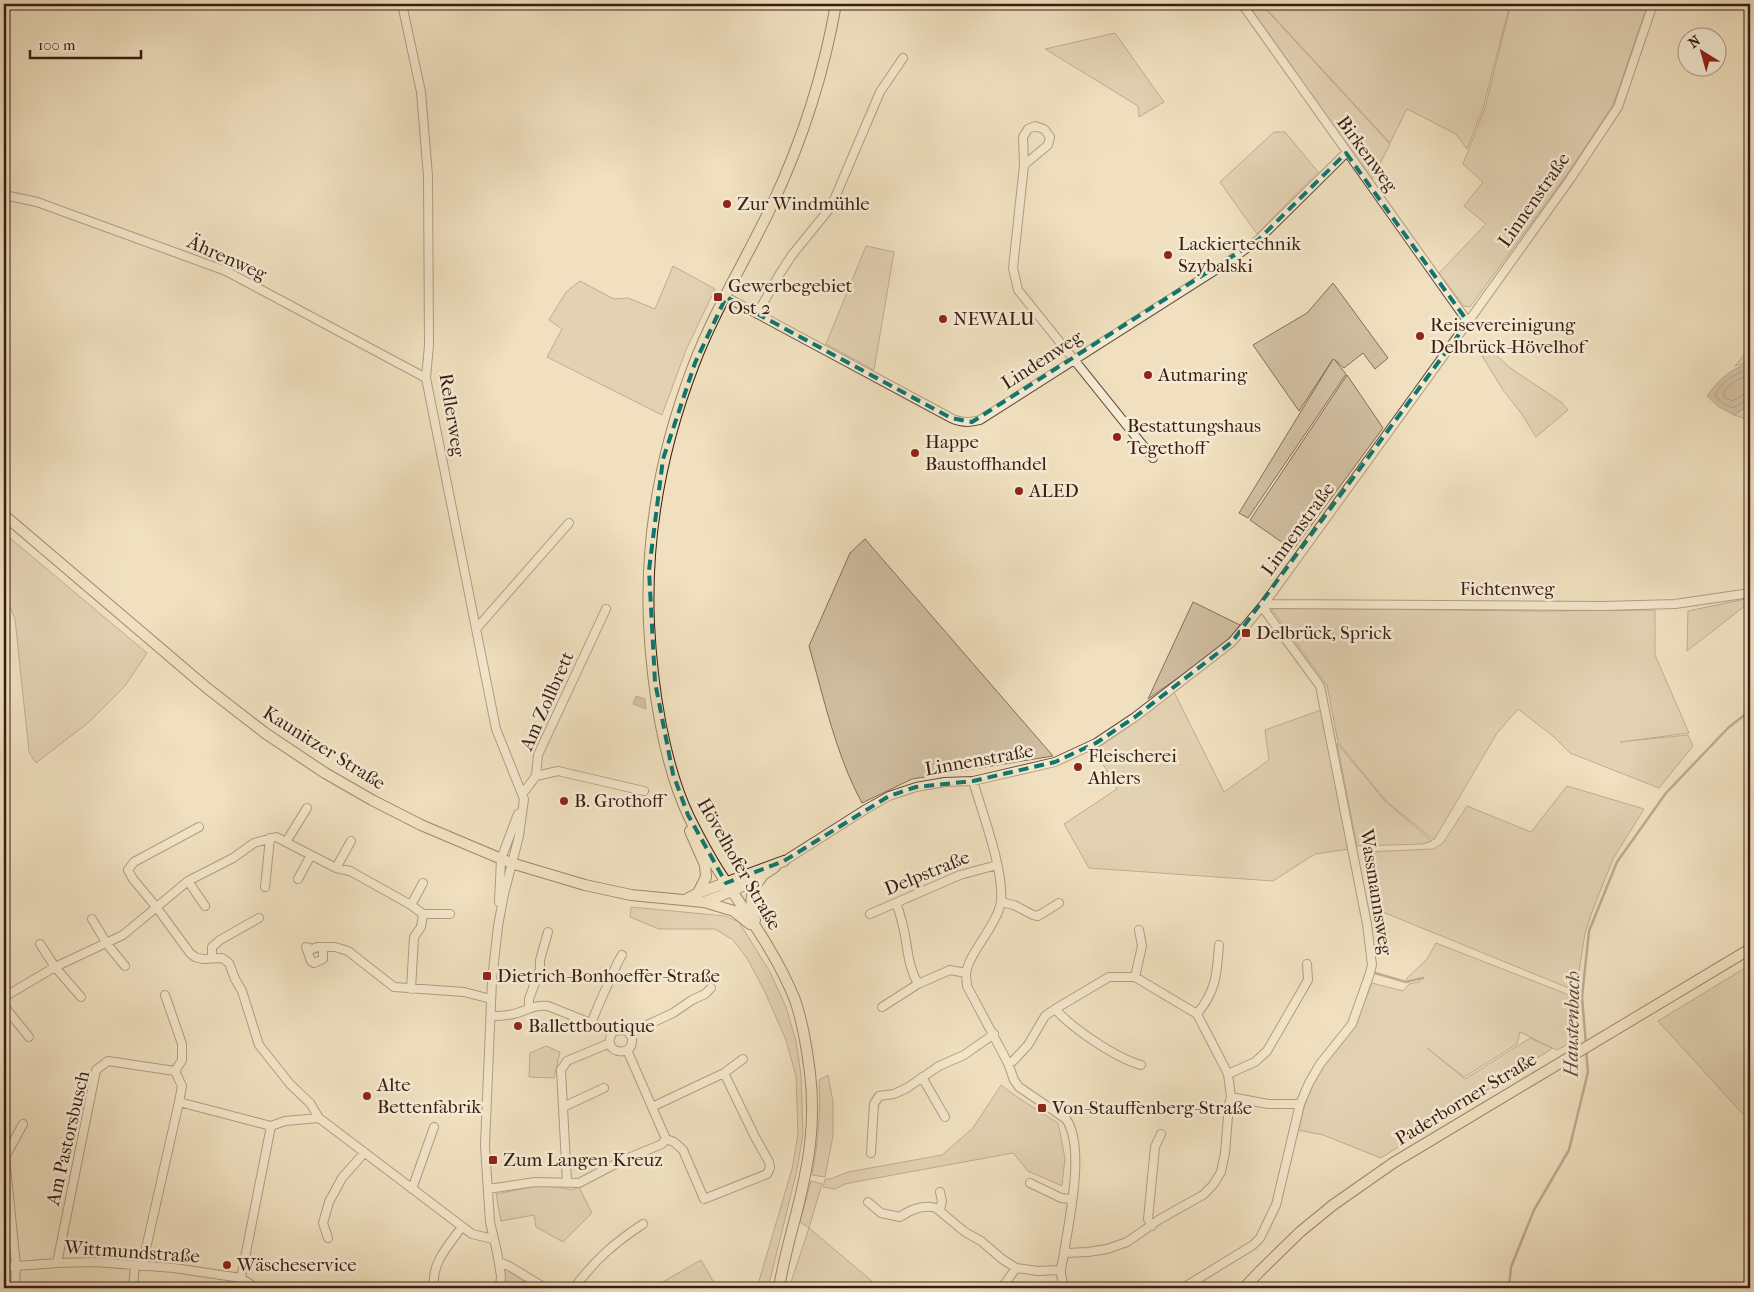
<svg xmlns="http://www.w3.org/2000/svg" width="1754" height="1292" font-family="'IM FELL French Canon',serif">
  <rect width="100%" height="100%" fill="#f0e0bf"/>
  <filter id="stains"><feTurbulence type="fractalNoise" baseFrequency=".004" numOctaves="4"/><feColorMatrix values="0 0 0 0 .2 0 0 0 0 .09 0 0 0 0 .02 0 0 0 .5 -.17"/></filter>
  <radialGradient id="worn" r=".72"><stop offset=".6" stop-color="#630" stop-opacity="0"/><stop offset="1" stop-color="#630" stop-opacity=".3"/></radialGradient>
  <!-- green -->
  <path fill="#d1bfa2" stroke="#856e5a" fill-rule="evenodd" d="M1242,4H1261L1390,144L1370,183Z
    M1262,4H1510L1483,108L1467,149L1456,134L1407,109L1390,143Z
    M1511,4H1648L1613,105L1568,173L1470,307L1464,306L1439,273L1486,224L1464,206L1483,182L1463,164L1485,108Z
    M1115,33L1164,102L1139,117L1138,106L1045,49Z
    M1274,132H1285L1318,172L1257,234L1220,182Z
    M866,246L894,252L874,370L826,344Z
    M673,266L715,289L686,350L662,415L547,357L562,329L549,320L566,292L580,281L614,299L628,298L655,309Z
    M1333,283L1388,358L1375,369L1363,353L1344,368L1334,359L1346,374L1248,518L1239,513L1333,359L1299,411L1253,345L1307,313Z
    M1481,341L1509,367L1561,402L1568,410L1536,437L1521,413L1503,390L1476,346Z
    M1750,348V362L1735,366Z
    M1347,375L1383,428L1293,550L1250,520Z
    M1750,405V420L1734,415Z
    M4,533L147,653L125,686L89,722L36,763L29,752L15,619L4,593Z
    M865,539L1053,756L912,779L862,803C836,755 824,699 809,646L850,553Z
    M1750,598V602L1687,651L1688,611Z
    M1193,602L1240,625L1227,643L1148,699Z
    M1271,608L1540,611L1655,610V655L1689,733L1620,742L1688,735L1693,746L1659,788L1570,753L1553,736L1518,709L1497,733L1434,840L1386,801L1338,742L1327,685Z
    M1174,692L1224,792L1269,760L1265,730L1321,710L1349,849L1315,854L1273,881L1089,868L1064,824L1117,789L1095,750L1138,720Z
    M1337,743L1385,801L1432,841L1423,844L1357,846Z
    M1567,786L1644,809L1613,859L1593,909L1585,933L1576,991L1373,908L1364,852L1433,849L1443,843L1467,806L1531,832Z
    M631,907L725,916L739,922L770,972L786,1007L796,1041L801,1075L803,1134L797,1170L768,1288H757L792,1169L798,1134L796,1076L786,1040L765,992L747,958L733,940L715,929H659L630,917Z
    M1436,943L1577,998L1578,1039L1557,1050L1553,1048L1381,1158L1323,1135L1298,1130L1305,1104L1313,1085L1323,1066L1355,1025L1372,983L1403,991L1409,984L1419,982V978L1408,981L1406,979L1427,959ZM1520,1032L1552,1048L1530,1038L1465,1079L1427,1048L1464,1077L1517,1044Z
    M1750,965V1122L1658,1021Z
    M546,1046L560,1052L554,1078L529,1077L530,1053Z
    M828,1075L833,1102V1136L825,1177L812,1175C818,1143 821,1112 819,1080Z
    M1001,1085L1017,1097L1058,1123L1065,1158L1062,1186L1028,1171L1013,1153L860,1181L845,1184L835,1189L823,1187L825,1179H830L848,1172L942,1155L973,1128Z
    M811,1181L822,1184L809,1228L880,1288H789L809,1228L800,1222Z
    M547,1184L571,1190L579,1187L592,1213L563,1242L536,1227L534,1215L501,1221L496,1194Z
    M4,1211L8,1255L4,1257Z
    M701,1260L717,1288H652Z
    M505,1267L542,1288H503Z"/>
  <!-- water -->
  <path fill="#b29e84" stroke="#826a56" d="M1750,363V403L1734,415L1719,407L1707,396C1720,378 1729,370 1750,363Z
    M636,696L645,699L646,709L633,704Z"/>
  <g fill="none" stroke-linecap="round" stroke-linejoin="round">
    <!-- shore -->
    <path stroke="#765e4b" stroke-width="1" d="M1750,369C1735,373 1722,381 1715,395L1722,403L1733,408L1746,400H1750
      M1750,375C1740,378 1728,384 1723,394L1725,398L1733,401L1743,395L1750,393"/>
    <!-- stream -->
    <path stroke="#826a56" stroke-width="2.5" d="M1375,973L1406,982L1423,978
      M1586,1044L1582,997L1589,931L1617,862L1666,793L1729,727L1750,711
      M1509,1288L1511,1267L1534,1210L1569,1150L1588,1072L1586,1050"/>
    <!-- minor casing -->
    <g stroke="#674e3d" stroke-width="10">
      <path id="minor" d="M402,4L421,92L428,176L429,345L426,378L496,729L524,799L519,836L504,894L498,926L492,980L485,1146L490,1222L497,1252L501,1276L500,1288
        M1242,4L1468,322
        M1024,165L1048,145L1050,137L1044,129L1035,126L1028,129L1023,137L1024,165L1013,268L1018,290L1153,458
        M4,195L37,202L226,271L426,378
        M726,297L951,418C961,423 970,423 980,420L1225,264L1258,240L1346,153
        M757,314L779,275L792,255L831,207L880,92L903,58
        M1264,604L1603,606L1675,604L1750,593
        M476,629L569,523
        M536,776L558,771L644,791
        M973,781C982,812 1004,870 1001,901C998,925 968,953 966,974C966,978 967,982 967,986L1008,1063L1014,1080L1019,1087L1066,1119C1085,1146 1070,1215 1065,1247C1063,1266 1057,1269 1065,1288
        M523,793L536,776L538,755L606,609
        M199,827L134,862L128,870L133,879L157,908L190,953L195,957L203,959L222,958L229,963L235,979L242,991L259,1045L290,1084L310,1103L319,1118L472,1234L493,1239
        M286,842L307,808
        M784,861L866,809L889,796L916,787L945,782L973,781L1055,762L1096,743L1135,717L1232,642L1264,604L1468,322L1571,178L1618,107L1653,4
        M336,868L351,841
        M298,879L311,855
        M188,881L205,906
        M265,887L270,838
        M499,902L501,859L518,814
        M1001,902L1014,905L1033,915L1038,916L1059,903
        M896,903C899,910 901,918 903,926C908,946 907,965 918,984
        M411,905L423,883
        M423,914H450
        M870,914L960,875L997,865
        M92,919L107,944L125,966
        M40,944L55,967L81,997
        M320,947L323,950V959L314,963L311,961L306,947L313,949L317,947H335L348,951L394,987L464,992L491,999
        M212,958V947L220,940L259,918
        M1135,977L1142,946L1139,930
        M4,997L55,967L123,935L188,881L233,858L254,843L276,837L336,868L350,871L411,905L423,914L421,927L414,937L411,989
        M4,1006L29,1037
        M882,1007L918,984L950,970L966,973
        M529,1008V999L540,969V960L548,932
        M1055,1009C1073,1029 1116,1058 1141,1065
        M1197,1014C1216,991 1217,974 1219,945
        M492,1016C501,1016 511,1016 520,1012C531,1008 536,1005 548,1006L613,1032C621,1029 632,1029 632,1040C633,1059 599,1053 613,1032
        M591,1024C596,1010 602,997 608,984C613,974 616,964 622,955
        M630,1035L634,1031L673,1013L692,1000L705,994L711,988
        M627,1050L666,1139L674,1142L683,1150L704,1199L767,1174L770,1168L769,1162L755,1137L724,1073
        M1008,1063L1013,1061L1028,1045L1045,1016L1055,1009L1109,977H1135L1197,1014L1228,1074L1231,1097L1229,1104L1225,1153L1221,1172L1213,1185L1203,1195L1160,1219L1127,1242L1107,1249L1088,1252L1065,1253
        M175,1071L182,1086L179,1102L271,1126L285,1121L319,1118
        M1228,1074L1255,1062L1267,1051L1308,980L1307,964
        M922,1077L945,1117
        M1231,1097L1268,1104H1300
        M563,1107L604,1088
        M652,1107L724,1073L743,1059
        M871,1153L874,1104L879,1096L894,1094L907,1088L939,1066L964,1055L994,1034
        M567,1182L561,1070L567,1061L610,1043
        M1030,1183L1061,1198L1072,1199
        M412,1189L434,1127
        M488,1189L535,1182L579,1183L621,1161L662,1144L666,1139
        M868,1202L881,1213L900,1217C909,1210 924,1204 936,1208L965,1232L981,1241L1002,1259L1016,1268L1038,1271L1060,1270
        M940,1210L942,1201L940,1192
        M1152,1226L1148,1219L1155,1147L1161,1134
        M328,1238L323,1223L329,1202L342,1178L364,1153
        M499,1262L509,1266L545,1288
        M57,1263L96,1070L108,1061L175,1071L182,1060V1044L165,995
        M142,1266L179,1102
        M4,1267L57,1263L95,1262L174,1268L241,1278L256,1288
        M241,1278L271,1126
        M15,1288L16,1266L5,1157L23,1124
        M133,1288L135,1265
        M434,1288C431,1263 448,1246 462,1227
        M574,1288C595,1260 614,1243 643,1224
        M1002,1288L1016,1268
        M1183,1288L1253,1245L1260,1238L1276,1205L1300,1104L1309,1083L1320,1064L1352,1024L1369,976L1372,965L1367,924L1320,686L1266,612L1264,604"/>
    </g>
    <!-- major casing -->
    <g stroke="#391d12" stroke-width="12">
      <path id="major" d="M4,515L207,688L265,733L325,773L372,800L421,825L511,863L585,885L631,895L704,902L734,911L750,924
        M690,831L705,865L706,877L698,893
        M685,900L698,893L784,861
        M704,902C729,893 753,883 775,867
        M755,920C750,903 749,892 761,878
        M779,1288C785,1250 798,1213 805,1175C812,1142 814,1107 810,1073C807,1049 803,1023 795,1000C778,957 751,920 726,882C712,862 700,839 689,817C663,762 652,685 649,624C645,534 662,447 694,364C715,309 747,258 772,205C802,141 824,73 836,4
        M1244,1288L1260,1271L1300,1232L1333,1205L1393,1163L1750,949"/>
    </g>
    <!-- minor -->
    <use href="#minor" stroke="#f5ebd5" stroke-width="8"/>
    <!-- major -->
    <use href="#major" stroke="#f0e0bf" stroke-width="10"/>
  </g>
  <!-- marked area -->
  <path d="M0 0H1754V1292H0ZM1346,153L1468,322L1232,642L1135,717L1096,743L1055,762L973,781L916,787L889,796L784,861L726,883L688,815L673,774L655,682L649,570L663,459L695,363L726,297L951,418L972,422L1258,240Z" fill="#f0e0bf" fill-opacity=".55" fill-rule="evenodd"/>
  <path fill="none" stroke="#0f766e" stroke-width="4" stroke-dasharray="10 6" stroke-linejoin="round" d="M1346,153L1468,322L1232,642L1135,717L1096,743L1055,762L973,781L916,787L889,796L784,861L726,883L688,815L673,774L655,682L649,570L663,459L695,363L726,297L951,418L972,422L1258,240Z"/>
  <!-- markers -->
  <g fill="#8f2418" stroke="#f5ebd5" stroke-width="2">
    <circle cx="727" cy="204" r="5"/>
    <circle cx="1168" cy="255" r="5"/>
    <rect x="713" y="292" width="10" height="10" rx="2.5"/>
    <circle cx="943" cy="319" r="5"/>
    <circle cx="1420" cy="336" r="5"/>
    <circle cx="1148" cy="375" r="5"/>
    <circle cx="1117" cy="437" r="5"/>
    <circle cx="915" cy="453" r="5"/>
    <circle cx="1019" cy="491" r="5"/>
    <rect x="1241" y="628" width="10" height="10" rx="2.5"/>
    <circle cx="1078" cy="767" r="5"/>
    <circle cx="564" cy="801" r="5"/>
    <rect x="482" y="971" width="10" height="10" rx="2.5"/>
    <circle cx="518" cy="1026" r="5"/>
    <circle cx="367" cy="1096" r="5"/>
    <rect x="1037" y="1103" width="10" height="10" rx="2.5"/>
    <rect x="488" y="1155" width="10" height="10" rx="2.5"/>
    <circle cx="227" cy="1265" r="5"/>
  </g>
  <g text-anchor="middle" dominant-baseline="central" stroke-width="5" stroke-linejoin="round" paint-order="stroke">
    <!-- street labels -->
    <g font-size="19" fill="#391d12" stroke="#f5ebd5">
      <text transform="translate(1367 154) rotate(54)">Birkenweg</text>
      <text transform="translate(1534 200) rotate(-55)">Linnenstraße</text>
      <text transform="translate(227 258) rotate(24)">Ährenweg</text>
      <text transform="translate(1042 360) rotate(-33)">Lindenweg</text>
      <text transform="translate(452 415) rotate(81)">Rellerweg</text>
      <text transform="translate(1298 529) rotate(-54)">Linnenstraße</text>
      <text x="1507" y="589">Fichtenweg</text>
      <text transform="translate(547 701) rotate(-66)">Am Zollbrett</text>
      <text transform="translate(324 748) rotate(32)">Kaunitzer Straße</text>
      <text transform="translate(979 760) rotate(-10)">Linnenstraße</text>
      <text transform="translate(739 864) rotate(60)">Hövelhofer Straße</text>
      <text transform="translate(927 873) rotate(-22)">Delpstraße</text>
      <text transform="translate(1376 892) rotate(81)">Wassmannsweg</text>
      <text transform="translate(1466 1099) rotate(-31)">Paderborner Straße</text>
      <text transform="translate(68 1138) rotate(-77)">Am Pastorsbusch</text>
      <text transform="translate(132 1252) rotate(4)">Wittmundstraße</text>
    </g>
    <!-- poi labels -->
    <g font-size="19" fill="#391d12" stroke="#f5ebd5" text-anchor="start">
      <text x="737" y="204">Zur Windmühle</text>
      <text x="1178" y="244">Lackiertechnik<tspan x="1178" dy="22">Szybalski</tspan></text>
      <text x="728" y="286">Gewerbegebiet<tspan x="728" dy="22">Ost 2</tspan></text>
      <text x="953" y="319">NEWALU</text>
      <text x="1430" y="325">Reisevereinigung<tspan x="1430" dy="22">Delbrück-Hövelhof</tspan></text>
      <text x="1158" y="375">Autmaring</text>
      <text x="1127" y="426">Bestattungshaus<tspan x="1127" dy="22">Tegethoff</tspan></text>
      <text x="925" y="442">Happe<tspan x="925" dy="22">Baustoffhandel</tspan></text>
      <text x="1029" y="491">ALED</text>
      <text x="1256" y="633">Delbrück, Sprick</text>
      <text x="1088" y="756">Fleischerei<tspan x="1088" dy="22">Ahlers</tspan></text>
      <text x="574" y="801">B. Grothoff</text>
      <text x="497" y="976">Dietrich-Bonhoeffer-Straße</text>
      <text x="528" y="1026">Ballettboutique</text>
      <text x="377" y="1085">Alte<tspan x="377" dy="22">Bettenfabrik</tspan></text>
      <text x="1052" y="1108">Von-Stauffenberg-Straße</text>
      <text x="503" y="1160">Zum Langen Kreuz</text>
      <text x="237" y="1265">Wäscheservice</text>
    </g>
    <!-- water labels -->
    <g font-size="20" font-style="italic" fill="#634a3a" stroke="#f5ebd5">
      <text transform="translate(1572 1024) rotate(-89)">Haustenbach</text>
    </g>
  </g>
  <!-- margin -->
  <rect width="1754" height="1292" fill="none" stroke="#f0e0bf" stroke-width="20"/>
  <rect x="5" y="5" width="1744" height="1282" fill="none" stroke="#391d12" stroke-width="2.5"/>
  <rect x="10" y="10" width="1734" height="1272" fill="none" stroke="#391d12"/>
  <!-- north arrow -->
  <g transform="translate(1702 52) rotate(323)"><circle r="24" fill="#f5ebd5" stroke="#aa9987"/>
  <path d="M0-4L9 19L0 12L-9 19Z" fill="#8f2418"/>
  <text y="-8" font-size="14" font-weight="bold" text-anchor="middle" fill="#391d12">N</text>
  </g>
  <!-- scale -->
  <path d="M30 50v8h111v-8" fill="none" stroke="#391d12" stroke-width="2.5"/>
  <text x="38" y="50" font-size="15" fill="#391d12" stroke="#f5ebd5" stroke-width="4" paint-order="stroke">100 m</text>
  <rect width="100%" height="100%" filter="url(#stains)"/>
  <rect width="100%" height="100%" fill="url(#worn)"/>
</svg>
